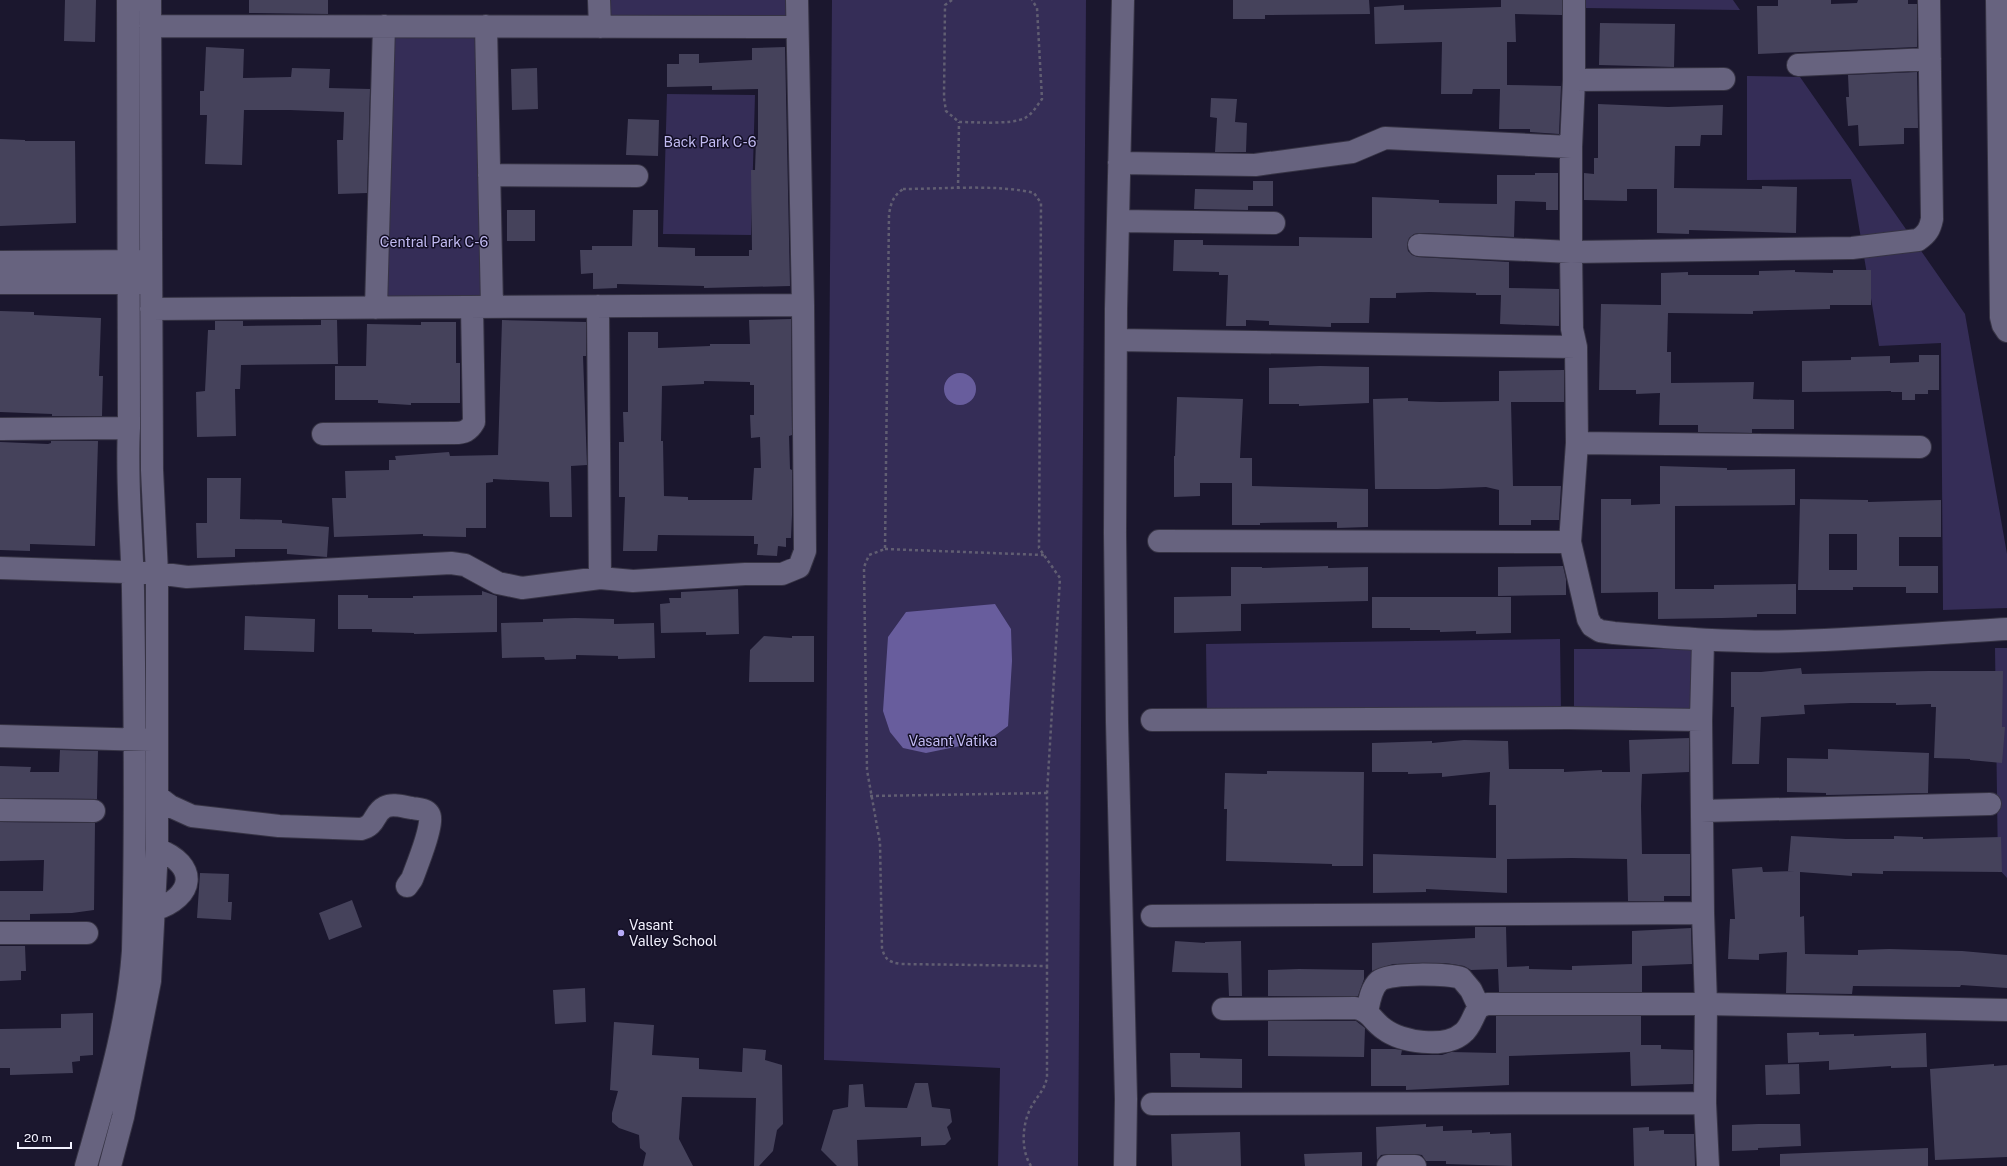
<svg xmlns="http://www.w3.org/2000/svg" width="2007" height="1166" font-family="'Public Sans',sans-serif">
  <rect width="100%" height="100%" fill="#1b172e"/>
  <!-- green -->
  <path fill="#352d57" d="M599,0H797V19L600,27Z
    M832,0H1086L1078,1166H998L1000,1068L824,1060Z
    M1584,0H1733L1740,10L1584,8Z
    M384,26H486L489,297H379Z
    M1747,76L1800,77L1965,314L2007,554V608L1943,610L1941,343L1879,346L1851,179L1747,180Z
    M667,94L755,95L751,235L663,234Z
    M1560,639L1561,712L1207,717L1206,644Z
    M1995,648H2007V878L1998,868Z
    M1574,649H1699L1698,716H1574Z"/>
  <!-- water -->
  <path fill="#685d9d" d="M944 389a16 16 0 1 1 32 0a16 16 0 1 1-32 0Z
    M995,604L1011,629L1012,661L1008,726L989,740L926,753L903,748L890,732L883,711L888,637L906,612Z"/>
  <!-- building -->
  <path fill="#45425b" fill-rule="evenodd" d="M65,0H96L95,42L64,41Z
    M249,0H328V14L249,13Z
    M1233,0H1369L1370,14L1265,15V19H1233Z
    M1501,0H1562V15L1515,14L1516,42H1507V85L1561,86L1559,134L1530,132V129H1499L1500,89H1473L1472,94H1441L1442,42L1375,44L1374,7L1404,5V10L1501,7Z
    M1778,0H1831V4L1857,3L1858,0H1908V4H1917V47L1758,54L1757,6H1778Z
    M1600,23L1675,24L1674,67L1599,65Z
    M206,47L244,49L243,78L291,77L292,68L330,69L329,88L370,89L367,193L338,194L337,140H343L344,112L290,110H244L242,165L205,164L207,115H200V91H204Z
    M785,47L790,286L704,288V286L617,284V288L593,289V273L581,274L580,250H592V246H632L633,210H658V247L695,248V256H749V250H752L751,170H755L756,140H758V89L712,90V86L667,87V64H679V54H699V63L752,60V48Z
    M537,68L538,109L512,110L511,69Z
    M1917,72L1918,128H1904V144L1859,146L1858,125L1848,126L1846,97H1849L1848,75Z
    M1211,98L1237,99L1235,122L1247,123L1246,152H1215L1217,118L1210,117Z
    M1598,104L1668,107L1723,105L1722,135H1701L1700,146H1675L1674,188L1762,189V186L1797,187L1796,233L1689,230V234L1657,233V189H1627V201L1584,200V173L1594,174V158H1598Z
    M628,119L659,120L658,156L626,155Z
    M0,139L25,140V141H75L76,223L0,226Z
    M1535,173H1558V210H1546V202L1515,201L1514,237L1420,233L1414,234L1409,238L1407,245L1408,251L1412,255L1418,257L1509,262V288L1559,289V326L1500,324L1501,295H1476V293L1429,292L1396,293V298H1370L1369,323H1331V327L1301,326L1269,325V321L1246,320V326H1226L1228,275H1219V272L1173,271L1174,240H1203V245L1299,246V237L1372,238V197L1439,200V203L1497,204V175H1535Z
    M1253,181H1273V206H1248V210L1194,209L1195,189L1253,190Z
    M507,210H535V241H507Z
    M1795,270V272L1833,273V270H1871V305H1830V309L1753,311V314L1668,313L1667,352H1671V383L1754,382L1753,399L1794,400V429H1752V433L1698,432V425H1659L1660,393L1636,394V390H1599L1601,304L1661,305V273L1688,272V275H1759V271Z
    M0,311L34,312V315L101,318L99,376H103L102,416H52V414L0,412Z
    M791,319L792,435L789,436L790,469L792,470V515L791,538H786V547L778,546L777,556L757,555L758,544H754V536L658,535L657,551H623L625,497H619V442H624L623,412H628V332H658V348L710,346V344H750L749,320ZM704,381L750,382V385H754V415H750L751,438L760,437L761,468H754L752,500H688V497L664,496L663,441H661L662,386L704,384Z
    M321,320H337L338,364L241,365L240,389H235L236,436L197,437L196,392L205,391L208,330H215V321H243V326L321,325Z
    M502,320L586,322V356H583L587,465L571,466L572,517H550L549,482L493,479V482L486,483V528H466V537L423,536V534L334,537L332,498H346L345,471L389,470V460H396L395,456L449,452L450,456L498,455Z
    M421,322H456V363H460V403H411V405L378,403V400H335V366H366L367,324L421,325Z
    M1919,355H1939V390H1928V394H1915V400H1902V392H1891V391L1802,392V361L1851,360V357L1890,356V363L1919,362Z
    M1320,366L1369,367V403L1299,406V404H1269V368Z
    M1564,370V402H1511L1513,486H1561L1559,520H1531V525H1499V490L1486,487L1438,489H1375L1373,399L1408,398V401L1440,402L1499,401V371Z
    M1177,397L1243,399L1240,458H1252V486L1368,489V527L1337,528V522L1260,523V525H1232V483H1200V496L1174,497V456H1175Z
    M51,441H98L95,546L30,544V551L0,550V442L48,444L51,443Z
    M1660,466L1727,468V470L1795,469V505L1675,506V589H1714V585L1796,584V614H1757V617L1722,618L1658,619V592L1601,593V499H1631V505L1660,504Z
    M207,478H241L240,519L282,520V523L329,527L327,557L287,554V549H235V557L197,558L196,523H207Z
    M1800,499L1868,500V502L1941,500V537H1899V566H1938V593H1906V587H1853V590H1798ZM1829,534H1857V570H1829Z
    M1328,566V568L1368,567V601L1241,604V631L1174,633V597L1231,596V567H1262V568Z
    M1563,566L1566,579V595L1498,596V567Z
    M738,589L739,634L706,635V632L661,633L660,604L670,603L669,598H681V592Z
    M482,591L497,596V632L414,634V633L372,632V629H338V595H368V598H413V596L482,595Z
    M1372,597H1511V633L1476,634V631L1440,632V630H1410V628H1372Z
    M245,616L315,619L314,652L244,650Z
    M575,618L614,619V624L654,623L655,658L618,659V656L576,655V659L545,660L544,657L502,658L501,623L543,622V619Z
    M764,636L792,638V636H814V682H749L750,650Z
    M1801,668L1802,674L1928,671H2003L2002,727H2005L2002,763L1970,760V759L1934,758L1936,707H1931V704L1896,705V703H1851L1804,705L1805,714L1761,717L1759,764H1732L1734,707H1731V672H1761Z
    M1689,738V772L1642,774L1641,806L1642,854H1690V896H1664V901H1628L1627,859L1572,858L1507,859V893L1426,889V892L1373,893V854L1496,858V805H1489L1490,772L1442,777V773L1408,774V772H1372V743L1432,741V743L1464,740L1508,741L1509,769H1564V772L1602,770V772H1630L1629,740Z
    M1828,749L1929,753L1928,793L1826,795V793L1787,792V758L1828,759Z
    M60,750L98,751L97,799L0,798V766L31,767L30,772H59Z
    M1267,771L1364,772L1363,866H1332V864L1226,861L1227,809H1224L1225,773L1267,774Z
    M0,822L95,823L94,910L72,913L30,914V920H0V891H43L44,860L0,861Z
    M1791,836L1846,839H1894V836L1923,837V839L2001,837L2002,872L1883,871V874L1852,873V876L1800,872V917L1804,916L1805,954L1858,955V950L1889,949L1962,951L2007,955V988L1961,985L1960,987L1853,986L1852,994L1786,993L1787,952L1759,954V960L1728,959L1730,919H1735L1732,869L1762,867L1763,872L1795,871H1788Z
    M200,873L229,874L228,902H232L231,920L197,918Z
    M352,900L362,927L329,940L319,913Z
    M1475,927H1506L1507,967L1529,966V969L1572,970V966L1632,964V931L1691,928L1692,964L1642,966V992H1499L1498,969L1471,970L1464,966L1445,963L1393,964L1372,971V943L1475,938Z
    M1175,941L1205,943V942L1241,941L1242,996H1229L1228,973L1172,972Z
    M0,946H25L26,971H21V980L0,981Z
    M1299,969L1364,970V979L1358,996H1268V970Z
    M585,988L586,1022L555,1024L553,990Z
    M93,1013V1055L80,1056V1061L72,1062L73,1073L10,1075V1068H0V1029L61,1028V1014Z
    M1496,1016H1641V1045H1661V1049L1693,1050V1084L1631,1086L1630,1052L1509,1056V1085L1406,1090V1086H1371V1049H1395L1402,1050L1401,1055H1442L1451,1052L1496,1053Z
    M1268,1021H1356L1365,1028L1364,1057L1268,1056Z
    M614,1022L654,1025L652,1055L699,1058V1069L742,1072L743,1048L766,1050L765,1060L782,1065L783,1124L777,1130L773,1151L759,1166H754L756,1098L682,1097L679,1139L693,1166H643L646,1153L640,1148L639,1135L619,1128L612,1122V1113L618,1091L610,1090Z
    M1819,1032V1035L1854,1034V1036L1926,1033L1927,1067L1891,1068V1066L1829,1070V1061L1788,1063L1787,1033Z
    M1170,1053H1200V1058L1242,1059V1088L1171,1087Z
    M1799,1064L1800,1094L1766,1095L1765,1065Z
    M1994,1064V1066L2007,1065V1157L1935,1160L1930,1069Z
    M915,1083H928L932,1107L950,1109L952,1122L947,1127L951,1139L945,1145L921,1146V1137L857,1140L858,1166H837L821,1150L833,1110L848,1107L849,1085L863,1084L865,1107L907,1108Z
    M1426,1124V1127L1443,1126V1131L1472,1130V1133L1490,1132V1134L1511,1133L1512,1166L1446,1164V1161H1426L1422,1155L1415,1154H1388L1381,1155L1377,1160L1376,1127Z
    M1758,1124H1800L1801,1146L1758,1148V1150L1732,1151V1125Z
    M1649,1127V1131L1664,1130V1134H1694L1695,1166H1634L1633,1128Z
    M1240,1132L1241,1166H1172L1171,1134Z
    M1928,1148V1166H1780V1154Z
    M1362,1152V1166H1305L1304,1154Z"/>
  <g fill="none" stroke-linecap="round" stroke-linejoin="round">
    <!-- minor casing -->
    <g stroke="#363344" stroke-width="24">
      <path id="minor" d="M599,0L600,27
        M1123,0L1116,309L1115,533L1117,722L1126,1099L1125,1166
        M1574,0V80L1571,147V252L1572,329L1576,347L1577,443L1570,542L1588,619L1592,626L1600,631L1614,633C1675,638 1736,643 1798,641C1868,639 1938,633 2007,629
        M1997,0L2001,317L2003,325L2007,331
        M150,26L797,27
        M486,26L492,307
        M1798,65L1930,59
        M1574,80L1724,79
        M1119,163L1255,165L1352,152L1385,138L1571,147
        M489,175L637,176
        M1118,221L1274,223
        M1419,245L1571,252L1852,248L1918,240C1927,234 1930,229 1932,219L1929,0
        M0,262L143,261
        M0,283H142
        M598,306L600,578
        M376,308L384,26
        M151,309L803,305
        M1116,340L1576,347
        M0,429L129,428
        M323,434L454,433C464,433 469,431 474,422L472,307
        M1577,443L1920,447
        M1159,541L1570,542
        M0,568L157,573L187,577L451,563L465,565L498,583L522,588L600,578L633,581L745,574H782L799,567L805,551L803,305L797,0
        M1703,641L1701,720L1703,913L1706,1004L1705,1103L1708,1166
        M1152,720L1568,718L1701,720
        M0,736L151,740
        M157,796L170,806L192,816L279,826L361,829C377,825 373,813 385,807C393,803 404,807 412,808C418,809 426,809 429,814C435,822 416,868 412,879L407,886
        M0,810L94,811
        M1702,811L1990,804
        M154,910C195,897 199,865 157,849
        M1152,916L1703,913
        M0,933H87
        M1223,1009L1355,1008C1371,1011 1372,1021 1384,1029C1401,1042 1445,1049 1463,1033C1471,1027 1473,1015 1479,1007L1487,1004H1706L2007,1010
        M1367,1012C1369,1002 1371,988 1379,981C1390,972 1448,974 1461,978L1471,990L1479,1007
        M1152,1104L1705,1103
        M86,1166C106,1095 128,1024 133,951C136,831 135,711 133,591C132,537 126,483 129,428L128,0
        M110,1166L123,1117L150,981L157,849V573L152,470L150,0
        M1388,1166H1415"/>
    </g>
    <!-- path -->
    <path stroke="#615e72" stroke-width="2.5" stroke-dasharray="3 3" stroke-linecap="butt" d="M952,0L945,5L944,98L946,111L959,122C976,122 1010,125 1025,118C1032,114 1037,106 1042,99L1037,8L1032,0
      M903,189C942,189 998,184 1034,193L1041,203L1039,548L1060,578L1047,793V966L901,964C889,962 885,960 882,948L880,843L867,770L864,567L869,555L885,549L889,214C891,203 893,196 903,189Z
      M958,189L959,122
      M885,549L1044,555
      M870,796L1047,793
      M1031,1166C1020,1149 1022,1121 1033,1104C1039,1094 1045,1089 1047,1077V966"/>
    <!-- minor -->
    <use href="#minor" stroke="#67637f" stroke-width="22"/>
  </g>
  <!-- markers -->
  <circle fill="#b7abf8" stroke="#120e24" stroke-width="1.5" cx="621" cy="933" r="4"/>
  <g text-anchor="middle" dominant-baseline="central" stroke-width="3" stroke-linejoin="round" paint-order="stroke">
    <!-- park labels -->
    <g font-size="14" fill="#c2bbf2" stroke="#120e24">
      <text x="710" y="142">Back Park C-6</text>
      <text x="434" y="242">Central Park C-6</text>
      <text x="953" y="741">Vasant Vatika</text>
    </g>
    <!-- poi labels -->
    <g font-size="14" fill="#f2f1fe" stroke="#120e24" text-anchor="start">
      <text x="629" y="925">Vasant<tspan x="629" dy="16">Valley School</tspan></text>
    </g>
  </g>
  <!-- scale -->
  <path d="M18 1142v6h53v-6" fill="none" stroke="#f2f1fe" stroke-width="2"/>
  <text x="24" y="1142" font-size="12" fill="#f2f1fe" stroke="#120e24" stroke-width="3" paint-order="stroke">20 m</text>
</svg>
